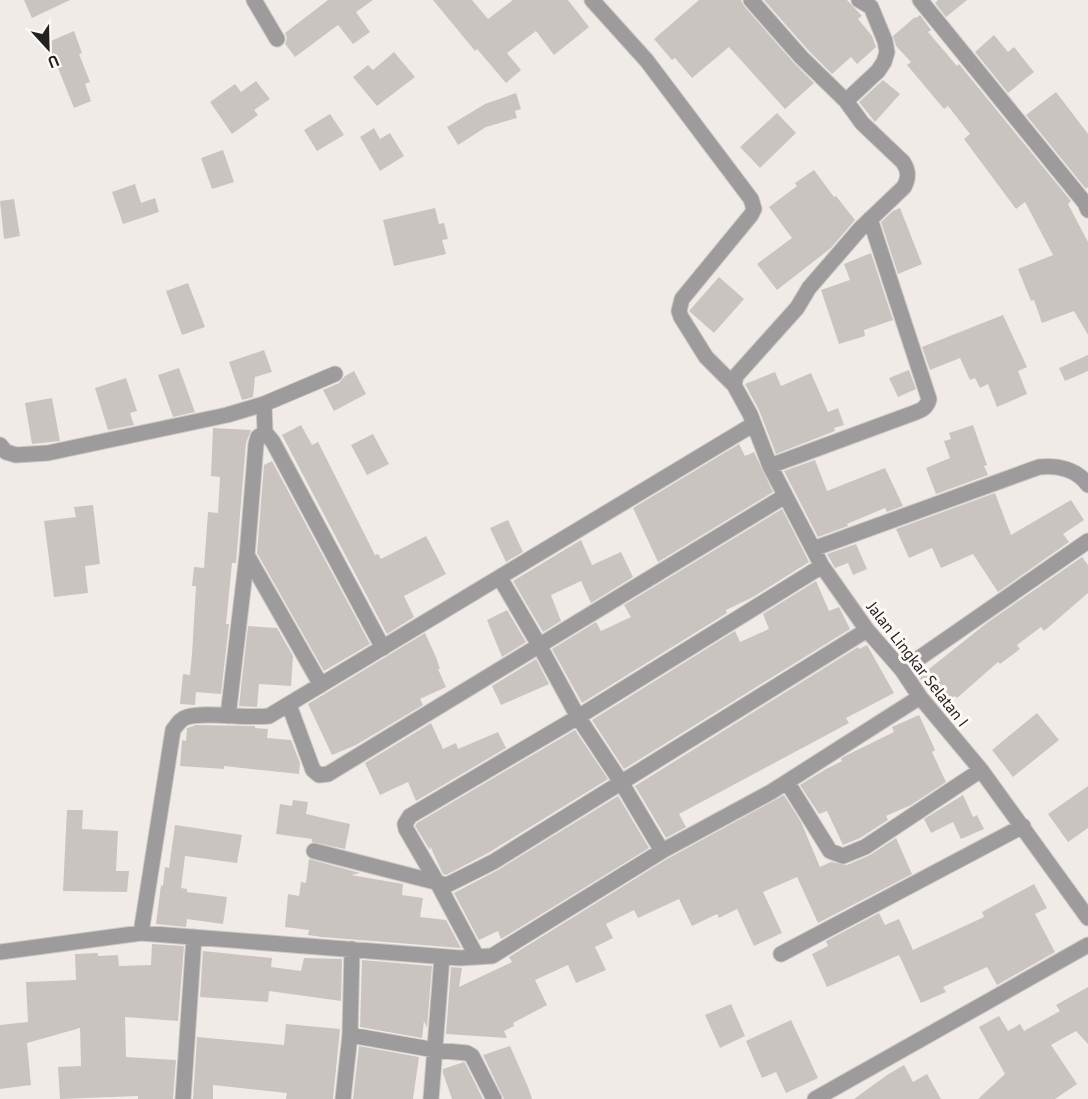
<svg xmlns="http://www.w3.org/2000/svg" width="1088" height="1099" font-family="'PT Sans',sans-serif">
  <rect width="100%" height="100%" fill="#f1ebe8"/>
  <!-- building -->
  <path fill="#cac4c1" d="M24,0H70L32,18Z
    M328,0H373L356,12L370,32L353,44L338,25L295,57L285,44L287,38L285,33Z
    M433,0H472L488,19L513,0H568L589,27L554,55L536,31L507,53L521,70L506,83L477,49L475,51Z
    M699,0H741L744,6L794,63L814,83L785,109L729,47L692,78L675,58L672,60L654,39Z
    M764,0H847L862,16L858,19L872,36L876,47L857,64L851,57L832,74L808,50Z
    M938,0H967L946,17L935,3Z
    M920,15L931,30L928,32L957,66L959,64L1071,201L1068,204L1088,242V335L1074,311L1042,323L1034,300L1031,301L1018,269L1053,255L1025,202L1016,209L964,139L970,134L948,106L944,109L907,65L911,62L896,46L893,36L915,17L916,18Z
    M74,31L82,53L79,54L90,82L85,84L91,101L74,108L56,63L52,64L44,44Z
    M994,35L1008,52L1014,47L1034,72L1008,93L975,52Z
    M394,52L415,77L377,106L353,77L368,65L373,70Z
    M883,80L900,94L875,122L859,102Z
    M256,81L270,99L254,110L258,115L232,134L210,102L235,84L241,92Z
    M1056,92L1088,134V187L1086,189L1026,115Z
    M516,93L521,109L515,111L517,118L486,127L458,145L447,127L485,104Z
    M777,113L796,133L760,168L740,147Z
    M330,114L344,135L317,151L304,130Z
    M374,128L380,139L390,133L404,156L380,171L360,137Z
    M223,150L234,182L212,189L201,158Z
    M814,170L834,197L836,196L855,220L831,248L777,290L757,264L792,238L769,207L797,186L795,183Z
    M135,184L141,203L155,198L159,212L123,224L112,192Z
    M14,199L20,236L4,239L0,201Z
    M435,208L439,224L444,223L448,239L442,240L446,254L394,266L383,220Z
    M900,208L922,264L898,274L881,222L893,211Z
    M871,253L893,320L864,330L865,336L839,344L821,290L850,280L844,264Z
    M719,277L744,299L714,333L689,311Z
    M188,283L205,327L182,335L166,291Z
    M1003,315L1027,367L1018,371L1027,394L997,407L988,384L980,388L975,378L970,380L960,358L930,370L922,347Z
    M264,350L272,372L255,377L253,397L242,400L229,362Z
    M1088,355V371L1065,381L1059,368Z
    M179,368L195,412L173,417L158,375Z
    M909,370L916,389L898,397L889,378Z
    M354,371L366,394L334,411L323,390L339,383L345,376Z
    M775,372L781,386L811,373L828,412L838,408L844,425L834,428L835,431L776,454L759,410L745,384Z
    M126,378L137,411L130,413L134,425L108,430L95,388Z
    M52,398L60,441L32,444L25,403Z
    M301,425L312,445L318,442L375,555L378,554L381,559L426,536L446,574L404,596L414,617L387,634L282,435Z
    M973,425L987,465L984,466L988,475L936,494L926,468L950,458L944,441L951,439L949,433Z
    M213,428L251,430L246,443L236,563H232L226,624H229L221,694L196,692L195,705L180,704L183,674L190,675L192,654L196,586H192L194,567L204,568L208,512L218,513L220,477L211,476Z
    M373,434L389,464L367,475L351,445Z
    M739,444L745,456L754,452L773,492L658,562L633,508Z
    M815,460L827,491L885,468L903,506L887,512L885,508L847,524L848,526L818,537L784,471Z
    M272,461L370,644L324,671L257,553L264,465Z
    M995,493L1011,535L1071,500L1084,520L1063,534L1069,542L998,592L973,554L941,568L932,548L909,558L896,529Z
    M93,505L100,564L85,566L88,593L54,597L44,521L76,517L74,507Z
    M782,509L809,562L753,597L726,610L727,613L582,703L552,649L596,622L601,631L631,617L624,605Z
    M508,520L523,552L506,562L490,528Z
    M581,540L592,565L621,552L633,577L591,603L581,581L551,595L561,621L543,632L513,581Z
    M856,544L867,569L853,575L848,563L835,568L827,554Z
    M1082,557L1088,565V593L1044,631L1041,627L1017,645L1020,649L1000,664L998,662L957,698L955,696L940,706L919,677L988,622Z
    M816,581L829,611L839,607L850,629L624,769L592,720L735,631L740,642L769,629L763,614Z
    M507,610L526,642L502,657L487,620Z
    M248,626L277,628L293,656L291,686L259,684L257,707L239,706Z
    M425,633L436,657L440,669H438L446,687L420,699L423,705L356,745L332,755L308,704Z
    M867,645L894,693L846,718L849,723L679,814L686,827L666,838L635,786L858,647L859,649Z
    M536,659L549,684L501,705L492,686Z
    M1037,713L1059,740L1013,777L992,750Z
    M919,715L935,750L932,752L946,782L911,805L886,816L888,820L860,838L843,845L827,811L819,814L800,785L826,769L842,761L841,759L843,757L894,732L892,727Z
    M431,723L443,749L456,743L458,749L498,732L506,748L416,801L408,782L380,795L365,763Z
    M196,725L255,726V728L268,729L267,738L291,740L300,763L299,774L224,766V769L180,766L182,740L186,741L187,728Z
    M575,730L608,779L488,853L446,875L443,874L430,846V850L415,826L417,823Z
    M1088,786V828L1068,842L1048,814Z
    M784,795L801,822L820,867L831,862L847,865L870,855L896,838L912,874L818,923L797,877L763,892L782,933L754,946L737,909L719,918L717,914L692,926L679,899L638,918L634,910L606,924L613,938L595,947L606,970L576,983L568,965L535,980L547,1005L513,1023L514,1026L504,1031L507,1038L446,1034L451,967L462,968L459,987L512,962L509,957L667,859Z
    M963,795L973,817L977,815L984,829L961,839L953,822L931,833L924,819Z
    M618,796L649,848L501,939L498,931L479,940L454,893L498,870Z
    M293,800L308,802L306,814L350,824L345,849L312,842V839L276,834L280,804L292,806Z
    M67,810H83L82,829L118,831L116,871H129L127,892L63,891Z
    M175,825L242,835L237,863L185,856L181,888L187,889V892L227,897L223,924L187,919L186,927L156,924L161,885L163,886L165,867L169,868Z
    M309,859L360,873L351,875L403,884L402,895L423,898L420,917L446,920L461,948L322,937L308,935L309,930L285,927L288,894L299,896L301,882L306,883Z
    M1034,884L1047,908L1035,914L1055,952L997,985L987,967L943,987L946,992L921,1003L899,955L827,987L812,954L828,946L826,941L879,913L885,925L899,919L913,950L984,917L982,912Z
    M152,944L184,946L178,1021L125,1017L126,1057L176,1060L173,1099H138V1096L60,1099L58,1067L81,1066L80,1028L27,1043L31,1085L0,1089V1025L28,1022L26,982L76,980L75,954L98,953V956L118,955L119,966L151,965Z
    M203,951L272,958L271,967L301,971L304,958L342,959L341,1001L269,991L268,1002L200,997Z
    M362,960L432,966L427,1028L424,1021L422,1038L360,1027Z
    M1088,987V1044L1076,1031L1051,1045L1077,1084L1055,1099H978L1005,1074L979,1027L999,1016L1008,1031L1020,1024L1024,1031L1060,1011L1056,1005Z
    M731,1004L745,1036L720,1048L705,1015Z
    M791,1020L818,1078L786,1093L776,1072L762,1078L746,1041Z
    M286,1024L340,1029L333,1099H286L287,1093L213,1085V1099H193L197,1037L284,1045Z
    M359,1046L419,1057L413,1099H353Z
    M510,1046L528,1087L532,1099H504L483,1055Z
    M464,1062L465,1063L483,1099H452L443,1073V1069Z
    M904,1065L913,1082L927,1074L941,1099H854L887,1075Z"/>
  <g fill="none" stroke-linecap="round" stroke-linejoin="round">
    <!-- street casing -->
    <g stroke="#ccc7c4" stroke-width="17">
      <path id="street" d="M254,0L277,39
        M592,0L647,61L751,199L754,209L751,215L682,299L679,311L681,317L706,357L734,385L750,414L770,466L822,566L867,630L902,670L920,697L981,770L1088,918
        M920,0L1085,203L1088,210
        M846,101L878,71L884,62L887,52L885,41L871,7L859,0
        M734,385L736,376L797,308L809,288L860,229L904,187C909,178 909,171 903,162L862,123L846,101L801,57L751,0
        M264,404L265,432L273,442L383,648
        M0,445L6,452L16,455L48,453L227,415L264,404L335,374
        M770,466L911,414C919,411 927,409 929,399L870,219
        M813,549L1039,467C1057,465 1077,469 1088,485
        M247,555L321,685
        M500,578L539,645L578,717L621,782L662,851
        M902,670L1088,541
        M289,705L313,770L319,775L328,774L785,496
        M228,716L247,555L256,444L258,437L265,432
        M787,782L830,851L843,856L865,847L981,770
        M314,851L447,885L493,862L867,630
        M141,933L173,730C177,725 180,719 187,717C206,711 246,719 269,716L754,424
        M0,952L141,933L460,958L492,956L662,851L771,792L920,697
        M781,954L1023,826
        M477,957L438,884L406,829L405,824L410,816L578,717L822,566
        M350,1035L435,1050L467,1053L472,1056L494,1099
        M183,1099L194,937
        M343,1099L350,1035L352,949
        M431,1099L442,957
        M815,1099L1088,945"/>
    </g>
    <!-- street -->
    <use href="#street" stroke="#9d9b9c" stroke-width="15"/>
  </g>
  <g text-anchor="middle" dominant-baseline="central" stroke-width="6" stroke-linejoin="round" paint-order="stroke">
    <!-- street labels -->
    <g font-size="16" fill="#232120" stroke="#fef9f5">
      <text transform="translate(918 664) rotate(52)">Jalan Lingkar Selatan I</text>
    </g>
  </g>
  <!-- north arrow -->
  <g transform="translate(48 48) rotate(158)" stroke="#fef9f5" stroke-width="4.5" paint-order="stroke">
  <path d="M0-4.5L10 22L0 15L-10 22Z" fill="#232120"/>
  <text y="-9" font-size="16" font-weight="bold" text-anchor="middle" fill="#232120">U</text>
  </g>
</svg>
